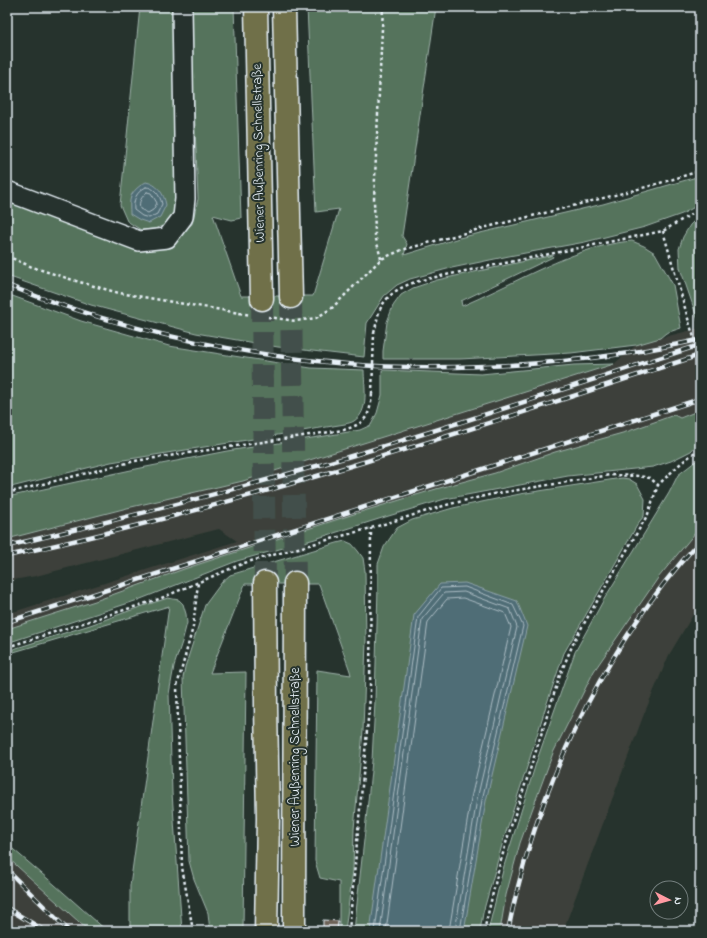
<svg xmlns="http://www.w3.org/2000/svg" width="707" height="938" font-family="'Indie Flower',sans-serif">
  <rect width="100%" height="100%" fill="#26332d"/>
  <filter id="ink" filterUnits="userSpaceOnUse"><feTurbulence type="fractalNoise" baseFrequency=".025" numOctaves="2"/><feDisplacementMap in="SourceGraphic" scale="8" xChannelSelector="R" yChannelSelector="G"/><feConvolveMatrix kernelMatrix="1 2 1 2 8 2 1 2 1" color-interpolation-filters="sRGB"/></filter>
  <g filter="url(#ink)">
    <!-- built -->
    <path fill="#3c413a" d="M700,328V410L680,418L674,415L626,432L555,452L495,473L436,489L354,514L184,569L95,601L7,629V614L237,541L219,529L36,576L7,581V539L127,508L243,481L614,364L636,345L660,338Z
      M700,527V603L669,655L644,714L570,912L563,931H500L506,895L520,843L553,753L594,671L658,578Z
      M7,857L89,931H21L7,923Z"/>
    <!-- green -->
    <path fill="#55735b" stroke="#9eb2aa" d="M140,7H174L179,181L175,212L165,225L154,229L141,230L127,221L120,205Z
      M190,7H234L241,218L232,220L213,215L241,296H313L339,209L316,212L307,7H436L402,236L407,244L404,255L459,238L603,204L700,176V204L682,214L645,227L585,242L509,256L447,269L410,279L397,285L384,296L367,323L364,357L278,347L196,333L91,305L7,276V202L116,239H175L192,224L198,199Z
      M700,215V326L680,268L679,249L683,237L690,225Z
      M632,241L644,246L655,253L673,285L681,328L666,333L660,338L636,345L571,353L460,359H383V351L387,322L393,306L401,295L413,288L437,280L549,256L552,255L553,257L461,301L462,306C485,296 507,285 530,274C562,259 596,244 632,241Z
      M7,294L81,321L169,346L311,368L364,370C364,386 370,411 354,421C351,423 348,423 345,424L198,448L111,462L7,488Z
      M614,364L243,481L127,508L7,539V497L131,470L227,451L325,436L360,430L371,425L377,413L382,395V370L481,374L574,365Z
      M700,410V441L691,451L671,461L653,467L568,476L445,499L382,518L315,539L237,561L138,600L7,643V629L95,601L184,569L354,514L436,489L495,473L555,452L626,432L674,415L680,418Z
      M700,458V527L658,578L594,671L553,753L520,843L506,895L500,931H488L504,866L537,760L575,652L603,601L669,493L678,475Z
      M622,478L629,479L637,484L645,499L644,516L639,522L564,653L546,706L528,764L504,838L483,913L480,931H354L365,831L372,761L375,702L378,586V564L384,547L397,528L412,520L453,508L520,494Z
      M345,541L352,544L358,551L363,558L365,571L366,640L363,731L354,829L353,870L345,931H339V882L320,878L315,861L317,670L351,675L350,671L319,584H245L210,673L246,672L243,931H210L208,913L194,879L189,861L183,678L185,667L205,605L222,582L230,575L337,543Z
      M168,598L173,599L179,600L183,604L186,614L187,623L182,642L174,666L169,694L172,793L182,931H130V886L169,606L7,654V651L90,625L140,607Z
      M7,844L55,885L107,931H89L7,857Z"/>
    <!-- water -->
    <path fill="#506d76" stroke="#8da2aa" d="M146,182C157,184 164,193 166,205L160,217L149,223L140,220L130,214C130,208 129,202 131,196C133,191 140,185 146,182Z
      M465,583L517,601L527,626L486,801L464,931H370L414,615L440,584Z"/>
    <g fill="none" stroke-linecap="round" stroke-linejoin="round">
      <!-- shore -->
      <path stroke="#abbcc4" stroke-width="1" d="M146,187C154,187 160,195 162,204L157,214L149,218L142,216L134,210C133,200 136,192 146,187Z
        M147,192L151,193L157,203L153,210L148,213L140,209C138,201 142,197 147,192Z
        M375,931L418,617L441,588L465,587L513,605L523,626L482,800L460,931
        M380,931L422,619L444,593L464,592L510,609L517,627L477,799L455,931
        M386,931L428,622L447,599L463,598L505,613L511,627L471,798L449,931"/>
    </g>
    <!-- building -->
    <path fill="#6e6359" stroke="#e8f1f8" d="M323,920L338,921L337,931H323Z"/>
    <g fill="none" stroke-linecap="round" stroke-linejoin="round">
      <!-- highway-tunnel -->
      <path stroke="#43504b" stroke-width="22" stroke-dasharray="22 11" stroke-linecap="butt" d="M291,297L295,583
        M262,299L265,583"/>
      <!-- minor casing -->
      <g stroke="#e8f1f8" stroke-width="22">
        <path id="minor" d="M7,191L139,241L167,238L183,217L185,199L182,7"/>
      </g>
      <!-- highway casing -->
      <g stroke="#e8f1f8" stroke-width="25">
        <path id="highway" d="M256,7L262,299
          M284,7L291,297
          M265,583L266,706L268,818L266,931
          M294,931L295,583"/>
      </g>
      <!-- path -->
      <path stroke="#e8f1f8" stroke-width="2.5" stroke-dasharray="3 3" stroke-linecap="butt" d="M663,231L689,322
        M7,256L32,267L76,281L119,293L251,315
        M381,259L375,235L374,199L383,7
        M268,317L296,321L316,318L332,308L381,259L402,250L487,227L557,210L650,186L700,171
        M374,333C376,326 377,319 379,312C387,291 407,284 426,279L663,231L700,209
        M7,493L135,461L343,430C365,424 370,417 372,394
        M695,633L700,625
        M7,647L159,599L244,563L371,528L450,504L493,494L610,475L639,476L650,478L658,485
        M193,931L182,867L177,686L193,627L198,583
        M349,931L370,697L371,528
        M484,931L499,867L512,823L527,779L560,675L575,639L648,514L658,485L680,464L700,448"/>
      <!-- minor -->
      <use href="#minor" stroke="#26332d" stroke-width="19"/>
      <!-- highway -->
      <use href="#highway" stroke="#70704a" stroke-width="22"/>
      <!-- rail casing -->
      <g stroke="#e8f1f8" stroke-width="4.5">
        <path id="rail" d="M7,285C115,328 231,354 347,364C393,368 439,368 484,366C533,365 581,360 629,353C652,349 675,345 698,340
          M7,546C109,522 211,496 313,467C443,430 571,386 700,345
          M7,556C141,527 275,490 406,449C505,419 602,386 700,355
          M7,622L700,399
          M7,870L69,931
          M7,908L45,931
          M508,931C533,805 586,685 665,582C676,568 688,554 700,541"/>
      </g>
      <!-- rail -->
      <use href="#rail" stroke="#26332d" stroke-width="3" stroke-dasharray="9" stroke-linecap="butt"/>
      <!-- path-bridge -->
      <path stroke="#e8f1f8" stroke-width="2.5" stroke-dasharray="3 3" stroke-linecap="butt" d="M689,322L700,356
        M372,394L374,333"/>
    </g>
  </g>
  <g text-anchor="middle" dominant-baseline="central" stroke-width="4" stroke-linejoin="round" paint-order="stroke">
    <!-- street labels -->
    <g font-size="14" fill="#e8f1f8" stroke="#26332d">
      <text transform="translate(259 153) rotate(-91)">Wiener Außenring Schnellstraße</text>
      <text transform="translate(295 757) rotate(-90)">Wiener Außenring Schnellstraße</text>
    </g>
  </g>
  <!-- margin -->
  <rect width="707" height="938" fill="none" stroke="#26332d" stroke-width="24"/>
  <rect x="12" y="12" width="683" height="914" fill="none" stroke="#e8f1f8" stroke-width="1.5" filter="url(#ink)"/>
  <!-- north arrow -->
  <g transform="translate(669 900) rotate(96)"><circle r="19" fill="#26332d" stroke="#747f7e"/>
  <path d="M0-3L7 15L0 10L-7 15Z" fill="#ff9aa2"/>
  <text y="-6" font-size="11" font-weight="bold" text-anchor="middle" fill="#e8f1f8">N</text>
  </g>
</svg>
